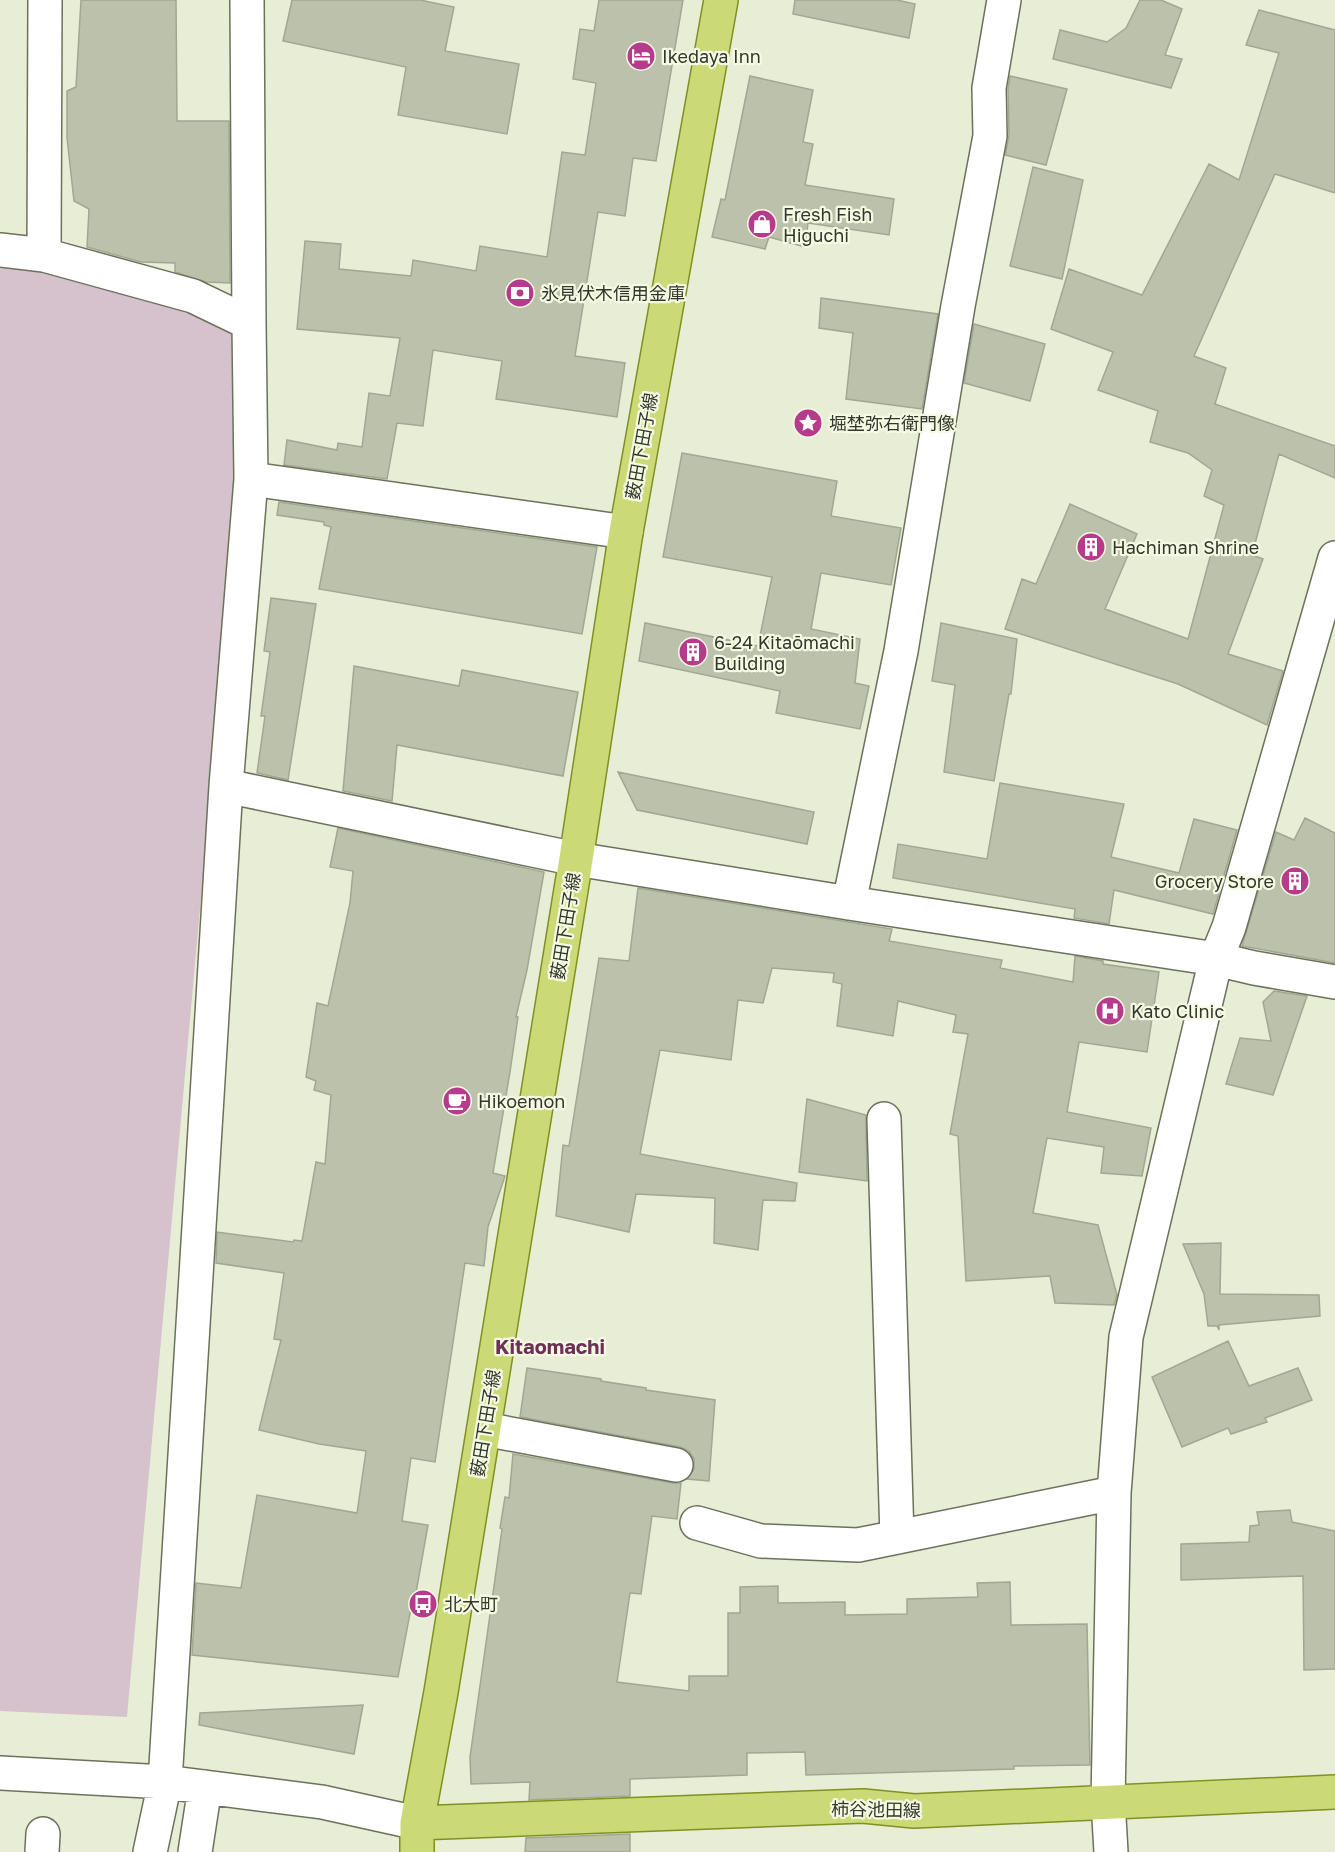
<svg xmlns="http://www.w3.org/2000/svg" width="1335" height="1852" font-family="'Golos Text','Noto Sans JP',sans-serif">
  <rect width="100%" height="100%" fill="#e8eed6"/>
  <!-- green -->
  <path fill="#d6c2cd" d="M0,261L44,267L193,310L239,332V477L127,1717L0,1711Z"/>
  <!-- building -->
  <path fill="#bbc1aa" stroke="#a2a791" stroke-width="1.5" d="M81,0H176L177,121H229L230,283L206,282L175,272V263L141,262L87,247L89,209L74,201L67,138V91L76,87Z
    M292,0H420L454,7L445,51L519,64L507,134L398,115L406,67L283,41Z
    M599,0H683L656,161L633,158L625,216L598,212L575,356L625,363L617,417L496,399L502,361L433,350L423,426L397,423L387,479L284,465L287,440L337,450L338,443L362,447L369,393L390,396L400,338L297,329L305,241L341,244L339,269L411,276L413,260L476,271L480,246L547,257L562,152L585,155L596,83L573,79L580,29L594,31Z
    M795,0H897L915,4L909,38L793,14Z
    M1140,0H1161L1182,9L1165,55L1182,59L1171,88L1053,59L1060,30L1107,42L1126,28Z
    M1259,10L1335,30V193L1275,174L1194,356L1226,368L1215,404L1335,446V478L1279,454L1252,555L1263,559L1228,654L1283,671L1267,725L1178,684L1005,629L1022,579L1036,584L1070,504L1137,534L1105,609L1188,639L1224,505L1204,496L1212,470L1188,453L1150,442L1158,411L1098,390L1113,352L1051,329L1069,269L1142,295L1209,164L1239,180L1279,53L1246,45Z
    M750,76L813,90L803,142L813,144L805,185L894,199L889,235L808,223L805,247L769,237L765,249L712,237L721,199L725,200Z
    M1010,76L1067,89L1046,165L1005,155L1009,136L1008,89Z
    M1033,167L1083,180L1062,279L1010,266Z
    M821,298L938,314L922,409L846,399L853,333L819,328Z
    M974,324L1045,344L1030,401L964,383Z
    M682,453L837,481L831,516L901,528L891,585L821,573L811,629L860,639L855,683L869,686L860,729L776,713L780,691L639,661L645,623L758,646L772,577L663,557Z
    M279,502L597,547L582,634L319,589L331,527L324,525V522L277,515Z
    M271,598L316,604L288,780L257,773L265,716H261L270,652L264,651Z
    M941,623L1017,639L1011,694H1009L994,781L944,772L955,685L932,681Z
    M354,666L459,686L462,670L578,692L563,776L397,745L392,801L343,791Z
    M618,772L814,812L807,844L637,810Z
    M1000,783L1124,804L1111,857L1179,873L1194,819L1237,830L1213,914L1114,890L1109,924L1074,918L1075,909L893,878L898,844L987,859Z
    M1305,818L1335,833V963L1242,946L1276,832L1294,840Z
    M338,828L544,872L527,970L516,1017H518L510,1072L493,1173L505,1176L488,1227L484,1266L465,1263L435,1462L411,1458L402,1521L428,1525L416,1593L414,1592L398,1677L192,1655L196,1583L241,1588L257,1495L357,1513L366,1451L319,1444L259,1430L281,1340L274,1339L284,1273L216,1263L217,1232L293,1242L294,1240L302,1241L316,1162L325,1164L331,1095L314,1090L316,1081L306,1077L317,1003L328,1006L350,903L353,871L330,867Z
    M638,888L892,929L889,941L1002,960L1000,968L1073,982L1075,956L1103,961V964L1159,972L1147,1052L1079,1042L1067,1112L1151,1128L1142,1176L1101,1173L1104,1147L1047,1138L1033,1213L1098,1225L1117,1295L1114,1305L1055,1303L1050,1276L966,1281L958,1136L950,1134L968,1034L953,1032L956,1015L898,1001L893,1036L837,1026L842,984L833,982L834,973L772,968L763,1003L738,1000L731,1060L660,1050L640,1154L797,1183L795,1201L763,1200L758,1250L714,1243L715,1198L636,1194L629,1232L556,1216L563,1145L569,1146L599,958L629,961Z
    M1274,991L1307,996L1273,1095L1226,1084L1240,1038L1271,1041L1263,1002Z
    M807,1099L866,1115L867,1181L799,1172Z
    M1221,1243L1220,1294L1319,1295L1320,1316L1219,1325V1330L1217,1326H1208L1204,1294L1183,1244Z
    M1228,1341L1249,1386L1298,1368L1312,1400L1265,1418L1267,1422L1231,1434L1228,1428L1182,1447L1152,1377Z
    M527,1368L601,1379V1381L646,1388V1390L715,1400L709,1481L687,1479L694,1469V1459L689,1451L680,1447L520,1417Z
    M513,1454L673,1483H681L677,1519L652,1516L641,1594L630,1593L617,1682L689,1691V1676H728V1613H740V1587L778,1586V1603L845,1602V1615L907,1614V1599L978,1597L977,1583L1010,1582L1011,1625L1087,1624L1090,1765L1014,1766V1769L806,1775L805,1752L747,1753V1775L630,1779V1796L529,1800L530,1782L471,1784L470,1757L502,1529L500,1528L505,1497L509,1498Z
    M1290,1510L1292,1522L1335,1531V1669L1304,1670L1303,1576L1181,1580V1544L1249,1542L1250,1526L1259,1525L1257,1512Z
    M363,1705L354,1754L199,1725L200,1713Z
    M630,1834V1852H525L526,1838Z"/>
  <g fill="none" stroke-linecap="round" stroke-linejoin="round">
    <!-- minor casing -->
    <g stroke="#6c715c" stroke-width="36">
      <path id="minor" d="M247,0L249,323
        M0,250L44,255L193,296L249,323L251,479L226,786L165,1782L150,1852
        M44,255L45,0
        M251,479L626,532
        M226,786L576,859L849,903L1216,959L1254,968L1335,982
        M849,903L901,651L958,306L990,136L989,88L1004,0
        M884,1119L897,1537
        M484,1429L676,1465
        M697,1523L761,1541L858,1545L1114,1493
        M0,1773L165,1782L322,1802L417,1823
        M42,1852L43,1834
        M195,1852L205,1787
        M1111,1852L1108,1801L1114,1493L1126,1337L1216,959L1229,927L1335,558"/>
    </g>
    <!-- major casing -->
    <g stroke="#809021" stroke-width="36">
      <path id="major" d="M417,1823L863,1806L914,1811L1335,1792
        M417,1852V1823L441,1692L576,859L626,532L721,0"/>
    </g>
    <!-- minor -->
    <use href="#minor" stroke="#fff" stroke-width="33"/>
    <!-- major -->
    <use href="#major" stroke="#cbd976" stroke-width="33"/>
  </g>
  <!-- icons -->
  <defs>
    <g id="hotel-disc" transform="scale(1.5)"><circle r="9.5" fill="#b73b8c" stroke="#f5fbe3"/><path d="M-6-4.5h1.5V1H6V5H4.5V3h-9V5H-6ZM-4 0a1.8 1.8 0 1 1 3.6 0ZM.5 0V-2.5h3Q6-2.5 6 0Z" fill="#fff"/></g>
    <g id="shop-disc" transform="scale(1.5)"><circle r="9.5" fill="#b73b8c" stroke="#f5fbe3"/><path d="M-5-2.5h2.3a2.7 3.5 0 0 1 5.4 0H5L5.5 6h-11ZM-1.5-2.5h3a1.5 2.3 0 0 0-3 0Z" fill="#fff"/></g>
    <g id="bank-disc" transform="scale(1.5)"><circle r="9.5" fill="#b73b8c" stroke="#f5fbe3"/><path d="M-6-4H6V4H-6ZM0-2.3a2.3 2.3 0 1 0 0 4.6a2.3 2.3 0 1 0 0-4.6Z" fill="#fff"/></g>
    <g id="sight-disc" transform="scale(1.5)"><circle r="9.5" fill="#b73b8c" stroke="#f5fbe3"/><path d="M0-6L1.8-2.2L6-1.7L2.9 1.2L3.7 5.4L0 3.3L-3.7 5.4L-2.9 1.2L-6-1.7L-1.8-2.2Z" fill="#fff"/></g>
    <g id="building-disc" transform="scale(1.5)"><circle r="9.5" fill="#b73b8c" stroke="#f5fbe3"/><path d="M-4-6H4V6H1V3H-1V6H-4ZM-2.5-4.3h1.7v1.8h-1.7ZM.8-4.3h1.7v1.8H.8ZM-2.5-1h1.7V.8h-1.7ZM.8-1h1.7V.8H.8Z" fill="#fff"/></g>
    <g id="hospital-disc" transform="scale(1.5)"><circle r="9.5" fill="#b73b8c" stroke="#f5fbe3"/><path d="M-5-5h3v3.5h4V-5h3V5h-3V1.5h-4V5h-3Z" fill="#fff"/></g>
    <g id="cafe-disc" transform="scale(1.5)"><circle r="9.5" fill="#b73b8c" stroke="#f5fbe3"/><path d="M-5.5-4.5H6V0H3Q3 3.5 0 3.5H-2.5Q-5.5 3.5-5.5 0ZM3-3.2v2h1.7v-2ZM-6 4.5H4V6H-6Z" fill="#fff"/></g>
    <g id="bus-disc" transform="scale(1.5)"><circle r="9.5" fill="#b73b8c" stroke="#f5fbe3"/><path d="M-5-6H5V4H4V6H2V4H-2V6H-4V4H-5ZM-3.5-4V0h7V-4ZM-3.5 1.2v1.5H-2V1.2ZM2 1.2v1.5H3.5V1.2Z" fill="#fff"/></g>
  </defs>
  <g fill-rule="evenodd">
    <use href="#hotel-disc" x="641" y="56"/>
    <use href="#shop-disc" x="762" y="224"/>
    <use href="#bank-disc" x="520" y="293"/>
    <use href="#sight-disc" x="808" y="423"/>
    <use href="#building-disc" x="1091" y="547"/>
    <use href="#building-disc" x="693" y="652"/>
    <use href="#building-disc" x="1295" y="881"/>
    <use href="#hospital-disc" x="1110" y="1011"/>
    <use href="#cafe-disc" x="457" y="1101"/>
    <use href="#bus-disc" x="423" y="1604"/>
  </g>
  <g text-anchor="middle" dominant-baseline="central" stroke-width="4.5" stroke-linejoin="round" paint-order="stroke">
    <!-- poi labels -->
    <g font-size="18" fill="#34362d" stroke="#f5fbe3" text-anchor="start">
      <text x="662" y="56">Ikedaya Inn</text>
      <text x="783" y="214">Fresh Fish<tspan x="783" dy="21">Higuchi</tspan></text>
      <text x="541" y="293">氷見伏木信用金庫</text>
      <text x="829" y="423">堀埜弥右衛門像</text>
      <text x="1112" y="547">Hachiman Shrine</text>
      <text x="714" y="642">6-24 Kitaōmachi<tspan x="714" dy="21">Building</tspan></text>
      <text x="1274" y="881" text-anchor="end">Grocery Store</text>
      <text x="1131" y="1011">Kato Clinic</text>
      <text x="478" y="1101">Hikoemon</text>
      <text x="444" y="1604">北大町</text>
    </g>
    <!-- street labels -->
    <g font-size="18" fill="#34362d" stroke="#f5fbe3">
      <text transform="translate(641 446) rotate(-80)">薮田下田子線</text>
      <text transform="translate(565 926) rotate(-81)">薮田下田子線</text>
      <text transform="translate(485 1423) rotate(-81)">薮田下田子線</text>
      <text transform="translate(876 1809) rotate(1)">柿谷池田線</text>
    </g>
    <!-- neighbourhood labels -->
    <g font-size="20" font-weight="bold" fill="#6d3056" stroke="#f5fbe3">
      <text x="550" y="1346">Kitaomachi</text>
    </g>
  </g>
</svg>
